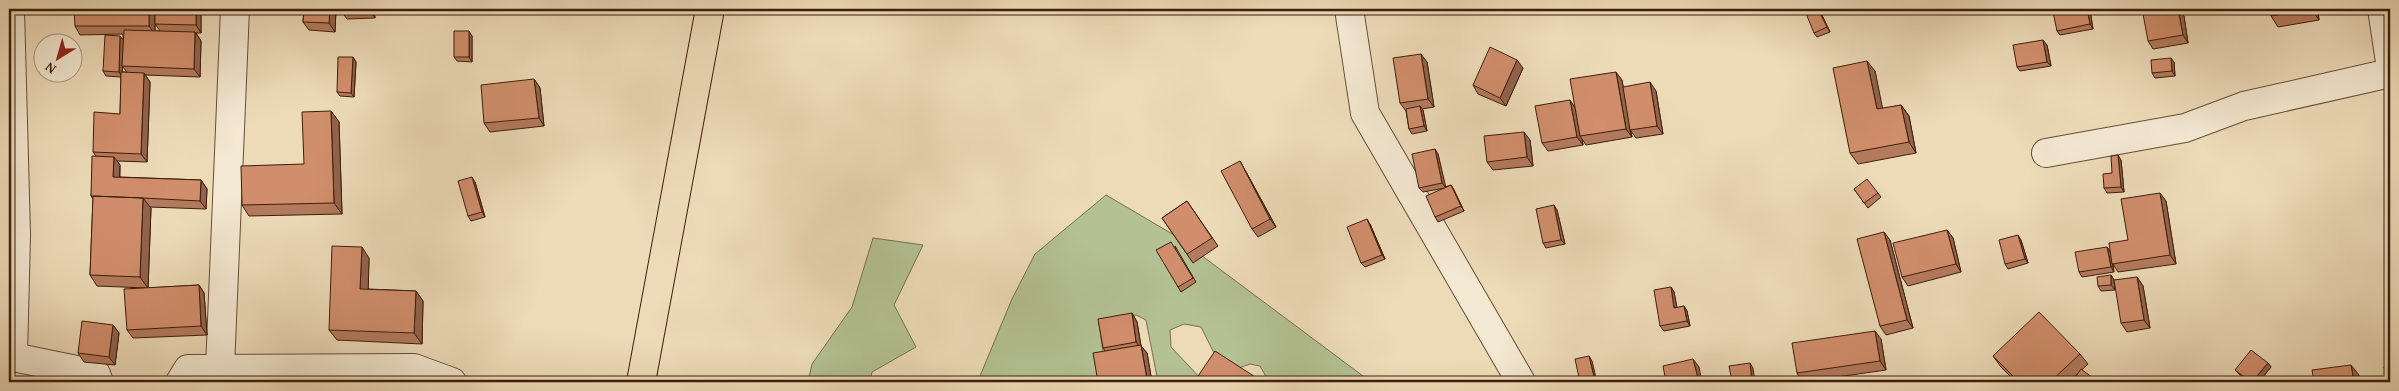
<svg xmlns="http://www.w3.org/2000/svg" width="2399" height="391" font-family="'Gentium Book Plus',serif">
  <rect width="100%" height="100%" fill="#eddbb8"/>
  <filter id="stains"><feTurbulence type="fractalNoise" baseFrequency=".004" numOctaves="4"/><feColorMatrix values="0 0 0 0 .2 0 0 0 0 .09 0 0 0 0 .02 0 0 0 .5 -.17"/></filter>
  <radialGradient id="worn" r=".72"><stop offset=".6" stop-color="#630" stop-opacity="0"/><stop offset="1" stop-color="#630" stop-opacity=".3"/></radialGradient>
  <!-- green -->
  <path fill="#b3c193" stroke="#786f50" d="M1106,195L1174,235L1371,382H1269L1260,366L1250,364L1239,368L1215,355L1201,327L1184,324L1170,330L1171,347L1203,381L1158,382L1146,320L1136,315L1099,323L1103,352L1099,382H983L980,376L1012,299L1035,254Z
    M873,238L923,245L894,305L916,347L872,372L870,382H808L812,364L852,307Z"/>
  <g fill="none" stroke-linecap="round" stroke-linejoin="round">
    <!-- minor casing -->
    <g stroke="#694c37" stroke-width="30">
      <path id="minor" d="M10,9L16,235L13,357L96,374L99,382
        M1349,9L1365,113L1521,382
        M2382,9L2390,62
        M2046,153L2185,128L2244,106L2390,73
        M220,368L235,9
        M180,382L188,369L414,368L452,382"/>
    </g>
    <!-- primary casing -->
    <g stroke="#3d1d0c" stroke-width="30">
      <path id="primary" d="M641,382L710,9"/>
    </g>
    <!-- minor -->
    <use href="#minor" stroke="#f3e8d1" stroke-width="28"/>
    <!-- primary -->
    <use href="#primary" stroke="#eddbb8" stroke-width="28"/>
  </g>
  <!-- wall -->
  <path fill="#b47a5d" stroke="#3d1d0c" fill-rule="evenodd" d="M155,9V31H160L155,24L201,9V33H196L201,41L200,77L145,75L150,82L147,162L117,161L120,165V177L201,180L207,189L206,209L149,207L151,208L148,288L199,285L204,293L207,335L133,338L127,330L146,288L97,286L90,275L93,199L91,196L96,156L93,152L120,114L121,77L106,76L103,71L123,40V34L80,35L75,26ZM123,61L122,66L127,72H122Z
    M304,9H336L335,32L309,30L303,22Z
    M374,9L375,18L347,19L341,11Z
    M856,9H882V13Z
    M2068,9H2089L2090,10L2093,29L2060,35L2057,31Z
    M2269,9H2333L2318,11L2319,20L2278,27L2271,16Z
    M1820,11L1830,32L1817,37L1814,33Z
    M2184,16L2188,43L2153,49L2148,41Z
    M472,36V62L457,61L454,57Z
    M2047,45L2051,66L2020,71L2017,67Z
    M353,57L356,62L354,97L340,96L337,92Z
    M1427,62L1434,107L1422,109L1423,110L1427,131L1412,134L1409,129L1406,111L1400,103Z
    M2174,62L2175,76L2155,78L2152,73Z
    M1523,68L1506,106L1478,94L1473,85Z
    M1875,71L1882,109L1901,105L1909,116L1916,153L1858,164L1850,153Z
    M534,79L540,88L544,126L490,132L484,123Z
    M1622,80L1623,87L1656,91L1663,134L1636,138L1631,131L1632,137L1586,145L1582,139L1583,145L1548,151L1542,143L1575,107Z
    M331,111L339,122L342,214L249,216L242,205L304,164Z
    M1530,140L1533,166L1493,170L1487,162Z
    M1438,154L1445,187L1451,185L1454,190L1464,211L1438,222L1435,217L1445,188L1423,192L1419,188Z
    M2121,160L2124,192L2107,193L2104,188L2112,173Z
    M1245,170L1276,227L1258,237L1252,229Z
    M475,182L485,217L471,221L468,216Z
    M1854,189L1878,193L1881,197L1868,208Z
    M1187,201L1218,246L1193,263L1162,218Z
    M2166,201L2176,264L2118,272L2113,264L2114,272L2082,277L2079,272L2107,247L2110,251L2128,240Z
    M1557,210L1565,244L1546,248L1543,243Z
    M1370,224L1385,259L1365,267L1361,263Z
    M1947,230L1953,238L1961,272L1908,286L1902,277Z
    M1890,240L1913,328L1886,335L1880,326Z
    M2021,240L2028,263L2008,269L2005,264Z
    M1175,246L1196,282L1181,292L1178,287Z
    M369,258L368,289L416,291L423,301L422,344L337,340L329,330Z
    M2111,275L2114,280L2115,290L2101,291L2098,286Z
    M2137,277L2143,286L2150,328L2127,332L2121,323Z
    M1671,287L1674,292L1677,308L1684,306L1687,311L1690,326L1664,331L1660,326Z
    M1132,313L1137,322L1141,346L1147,353L1152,382H1098L1105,351L1103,348Z
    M113,325L119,333L115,365L84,362L78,353Z
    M1881,339L1886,370L1802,382L1797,373Z
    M2080,354L2088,364L2069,382H2016L2001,367L1993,356Z
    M2268,363L2271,367L2259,382H2248L2239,374L2235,370Z"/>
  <!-- shaded-wall -->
  <path fill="#92634c" stroke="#3d1d0c" d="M149,9H155V34L149,26Z
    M196,9H201V33L196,25Z
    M330,9H336L335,32L329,23Z
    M369,9H374L375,18L369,10Z
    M1818,9L1820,11L1830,32L1827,27Z
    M2087,9H2089L2090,10L2093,29L2090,24Z
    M2178,9L2184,16L2188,43L2183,35Z
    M2312,9H2316L2318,11L2319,20Z
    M469,31L472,36V62L469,57Z
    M195,32L201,41L200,77L194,69Z
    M120,36L124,41L122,77L119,72Z
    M2043,40L2047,45L2051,66L2047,62Z
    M1421,54L1427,62L1434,107L1428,99Z
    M353,57L356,62L354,97L351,93Z
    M2171,58L2174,62L2175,76L2172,71Z
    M1517,60L1523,68L1506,106L1500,98Z
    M1867,61L1875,71L1885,120L1877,109Z
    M1616,72L1622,80L1631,130H1630L1632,137L1626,129Z
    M144,73L150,82L147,162L141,154Z
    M534,79L540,88L544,126L539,118Z
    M1650,82L1656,91L1663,134L1657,126Z
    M1570,100L1576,109L1580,136L1582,139L1583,145L1577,137Z
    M1901,105L1909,116L1916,153L1909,142Z
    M1420,106L1423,110L1427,131L1424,126Z
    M331,111L339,122L342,214L334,203Z
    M1524,132L1530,140L1533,166L1527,157Z
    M1435,149L1438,154L1446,188L1442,183Z
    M2118,155L2121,160L2124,192L2121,187Z
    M114,157L120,165L119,185L113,177Z
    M1240,161L1245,170L1276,227L1270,219Z
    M472,177L475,182L485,217L482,212Z
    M201,180L207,189L206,209L200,201Z
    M1451,185L1454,190L1464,211L1461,206Z
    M2160,193L2166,201L2176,264L2170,255Z
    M143,198L151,208L148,288L140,277Z
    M1554,205L1557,210L1565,244L1561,240Z
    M1367,219L1370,224L1385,259L1382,255Z
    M1947,230L1953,238L1961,272L1956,264Z
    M1884,232L1890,240L1913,328L1907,320Z
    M2018,235L2021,240L2028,263L2025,259Z
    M362,247L369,258L368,299L360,289Z
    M2107,247L2110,251L2114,272L2111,267Z
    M2111,275L2114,280L2115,290L2111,285Z
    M2137,277L2143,286L2150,328L2144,320Z
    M199,285L204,293L207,335L201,326Z
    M1671,287L1674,292L1678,313L1674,308Z
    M416,291L423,301L422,344L414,333Z
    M1684,306L1687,311L1690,326L1687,321Z
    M1132,313L1137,322L1141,346L1147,353L1152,382H1149L1147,379L1142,350L1136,342Z
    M113,325L119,333L115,365L109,357Z
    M1875,331L1881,339L1886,370L1880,361Z
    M1589,356L1592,361L1597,382H1596L1595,381Z
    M1693,359L1699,367L1702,382H1699Z
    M1750,363L1753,368L1755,382H1752Z
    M2268,363L2271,367L2259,382H2252Z
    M2351,365L2359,375L2360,382H2354Z"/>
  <!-- building -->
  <path fill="#d18e6c" stroke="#3d1d0c" d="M74,9H149V26H75Z
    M155,9H196V25L155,24Z
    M304,9H330L329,23L303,22Z
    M341,9H369V10L341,11Z
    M1811,9H1818L1827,27L1814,33L1805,11Z
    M2068,9H2087L2090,24L2057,31L2053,12Z
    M2173,9H2178L2183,35L2148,41L2143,14Z
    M2269,9H2312V10L2271,16Z
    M124,30L195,32L194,69L122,66Z
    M454,31H469V57H454Z
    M105,35L120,36L119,72L103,71Z
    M2043,40L2047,62L2017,67L2013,45Z
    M1490,47L1517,60L1500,98L1473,85Z
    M1421,54L1428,99L1400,103L1393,58Z
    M338,57H353L351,93L337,92Z
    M2171,58L2172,71L2152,73L2151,60Z
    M1867,61L1877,109L1901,105L1909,142L1850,153L1833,68Z
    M121,72L144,73L141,154L93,152L94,112L120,114Z
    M1616,72L1626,129L1580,136L1570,79Z
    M534,79L539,118L484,123L481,85Z
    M1650,82L1657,126L1630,130L1623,87Z
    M1570,100L1577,137L1542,143L1535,106Z
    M1420,106L1424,126L1409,129L1406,109Z
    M331,111L334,203L242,205L241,166L304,164L302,112Z
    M1524,132L1527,157L1487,162L1484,136Z
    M1435,149L1442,183L1419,188L1412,154Z
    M2118,155L2121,187L2104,188L2103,174L2112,173L2111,156Z
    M92,156L114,157L113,177L201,180L200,201L143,198L91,196Z
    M1240,161L1270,219L1252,229L1221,171Z
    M472,177L482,212L468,216L458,181Z
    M1867,179L1878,193L1864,203L1854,189Z
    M1451,185L1461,206L1435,217L1426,196Z
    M2160,193L2170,255L2112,264L2109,243L2128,240L2121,199Z
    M93,196L143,198L140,277L90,275Z
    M1187,201L1212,238L1187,254L1162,218Z
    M1554,205L1561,240L1543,243L1536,209Z
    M1367,219L1382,255L1361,263L1347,227Z
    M1947,230L1956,264L1902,277L1893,243Z
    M1884,232L1907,320L1880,326L1857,239Z
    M2018,235L2025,259L2005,264L1999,240Z
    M1171,242L1193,278L1178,287L1156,250Z
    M332,246L362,247L360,289L416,291L414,333L329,330Z
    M2107,247L2111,267L2079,272L2075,252Z
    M2111,275V285L2098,286L2097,277Z
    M2137,277L2144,320L2121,323L2114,280Z
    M199,285L201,326L127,330L124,289Z
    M1671,287L1674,308L1684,306L1687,321L1660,326L1654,290Z
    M2039,312L2080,354L2050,382H2019L1993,356Z
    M1132,313L1136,342L1103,348L1098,319Z
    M82,321L113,325L109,357L78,353Z
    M1875,331L1880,361L1797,373L1792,343Z
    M1141,345L1147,379L1126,382H1098L1093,353Z
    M2251,350L2268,363L2252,382H2251L2235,370Z
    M1215,351L1263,382H1194Z
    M1589,356L1595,381L1590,382H1580L1575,359Z
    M1693,359L1699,382H1666L1663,366Z
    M1750,363L1752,382H1732L1729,366Z
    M2351,365L2354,382H2314L2312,370Z
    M2390,366V380H2387L2384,367Z
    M2081,369L2097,381L2096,382H2072Z
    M2390,380V382H2372Z"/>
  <!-- margin -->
  <rect width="2399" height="391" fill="none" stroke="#eddbb8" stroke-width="30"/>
  <rect x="10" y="10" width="2379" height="371" fill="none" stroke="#3d1d0c" stroke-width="2.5"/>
  <rect x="15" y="15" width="2369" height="361" fill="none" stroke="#3d1d0c"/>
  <!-- north arrow -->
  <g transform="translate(58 58) rotate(217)"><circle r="24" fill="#f3e8d1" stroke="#aa9782"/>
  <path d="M0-4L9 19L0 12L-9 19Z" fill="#8f2418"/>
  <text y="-8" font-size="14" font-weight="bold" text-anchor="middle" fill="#3d1d0c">N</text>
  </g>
  <rect width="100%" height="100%" filter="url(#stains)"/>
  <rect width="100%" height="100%" fill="url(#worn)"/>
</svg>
